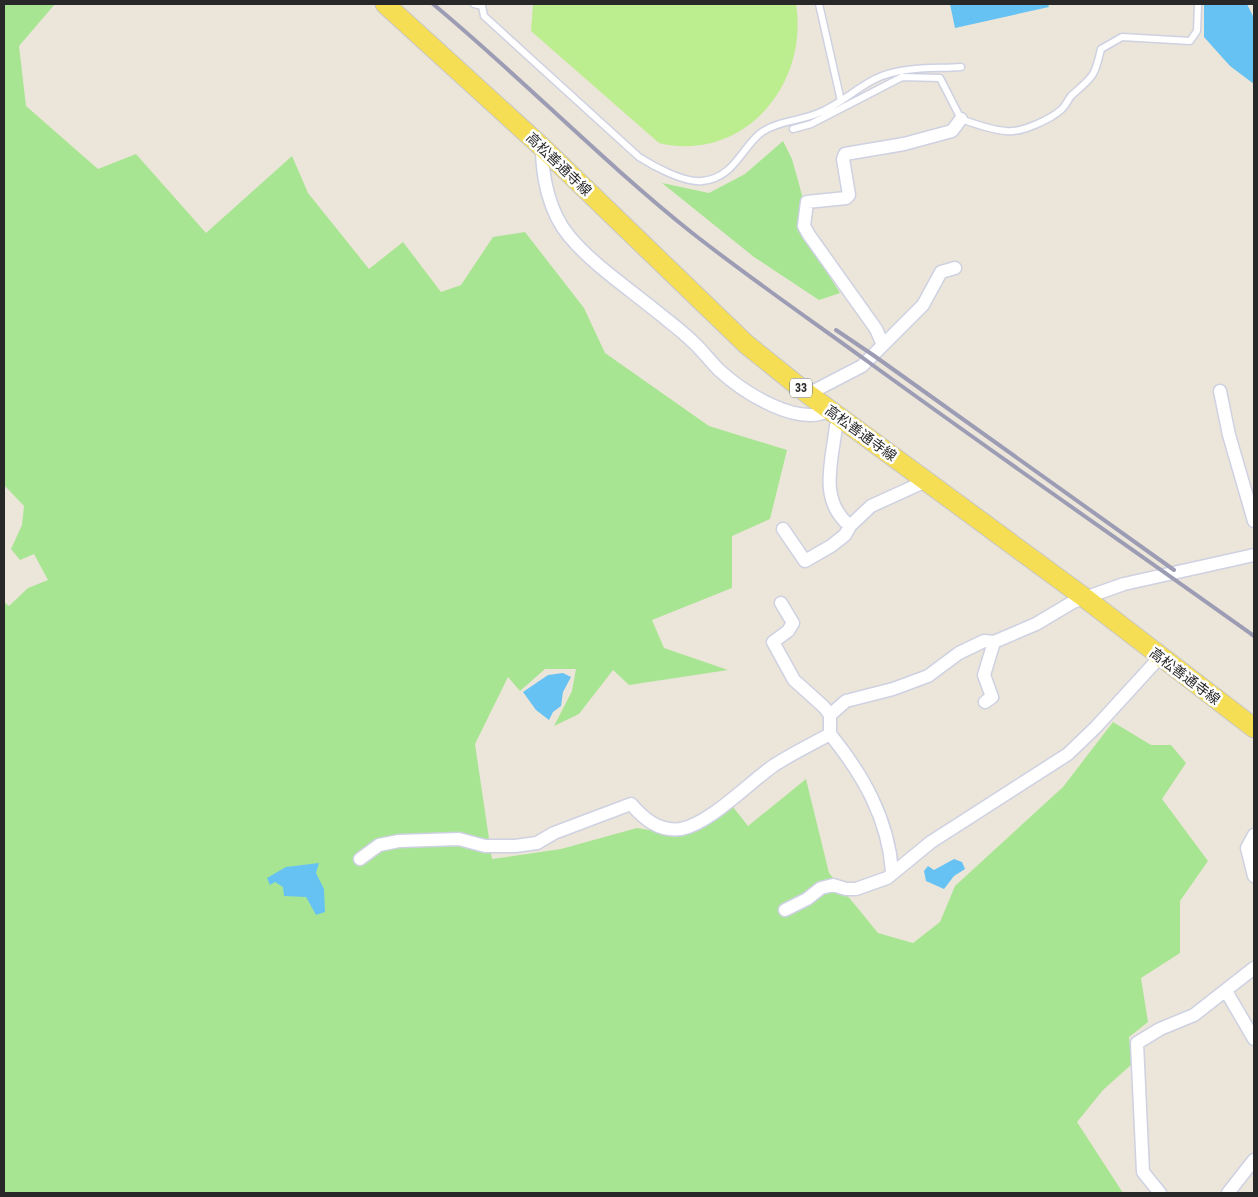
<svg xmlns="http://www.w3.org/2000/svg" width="1258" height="1197" font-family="'Roboto Condensed','Noto Sans JP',sans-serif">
  <rect width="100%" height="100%" fill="#ece5d9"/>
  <!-- green -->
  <path fill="#a8e593" d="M4,4H55L19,46L26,106L98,169L136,154L206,233L292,156L308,193L369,269L403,242L441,292L461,285L493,237L525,232L584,308L605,353L709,426L787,450L770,519L732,536V588L652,620L664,648L728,670L629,685L613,670L579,714L554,726L572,691L576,669H545L520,691L508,677L475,744L492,859L561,849L637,828L674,834L733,807L748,826L806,779L829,873L878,933L913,943L940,922L955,886L1063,787L1113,722L1151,745H1171L1186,763L1162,799L1208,861L1180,901V953L1141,978L1148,1022L1129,1037L1132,1064L1103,1090L1077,1122L1123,1193H4V602L9,606L28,588L48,580L34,554L20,560L11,549L22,525L24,506L4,485Z
    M783,141L792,159L802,195V232L840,293L819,300L754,257L662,183L709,193L745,174Z"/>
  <!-- pitch -->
  <path fill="#bced8e" d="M533,4H796C809,85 743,163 659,143L531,31Z"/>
  <!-- water -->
  <path fill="#66c2f3" d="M950,4H1048L1049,7L955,28Z
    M1204,4H1247L1254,18V84L1230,66L1204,37Z
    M563,673L571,677L563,692L561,706L553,712L549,720L536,710L523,692L548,675Z
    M954,859L962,862L965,869L954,876L944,889L926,881L924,871L928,866L934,870Z
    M319,863L316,873L324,889L325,912L316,915L306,897L284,896L283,887L275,882L270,885L267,878L286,867Z"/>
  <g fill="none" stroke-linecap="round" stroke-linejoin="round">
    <!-- service casing -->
    <g stroke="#ced1e2" stroke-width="9">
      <path id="service" d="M474,4L482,6L484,16L639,157C653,166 684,183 702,181C735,178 742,146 762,132C778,121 799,121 816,114C838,106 855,89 875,79C901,66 933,69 961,67
        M819,4L841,101
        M793,129L811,124L902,77L940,78L961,119C975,124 991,130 1006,131C1022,133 1051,119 1062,109C1066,105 1068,100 1071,96C1093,76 1094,79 1101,49L1122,37L1190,41L1197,31L1198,4"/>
    </g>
    <!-- minor casing -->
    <g stroke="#ced1e2" stroke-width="15">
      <path id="minor" d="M542,147C542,177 549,212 569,236C594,266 631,290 661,315C672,324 683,332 693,342C702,350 710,361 719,370C743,392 798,428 830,410
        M883,345L876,329L809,235L804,226L807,202L846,198L849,195L843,159L845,154L904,144L952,131L961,119
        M1220,391L1229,435L1254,521
        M808,394L862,366L923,305L941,272L955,268
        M840,418L836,426C832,462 818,500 850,526
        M783,529L805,561L831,546L845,535L850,526L871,506L926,481
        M781,603L793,623L788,631L773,642L794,680L824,707L830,715
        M985,702L992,697L984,675L994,642
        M830,734C863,775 888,818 892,871
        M1254,835L1247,848L1254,876
        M360,859L379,845L399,841L459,839L485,846H515L537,843L554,833L631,804C644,819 659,832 681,829C709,824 749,783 773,766C791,754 812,744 830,734V715L846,701L893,689L928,676L959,653L984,641L994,642L1036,624L1073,602L1124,584L1254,555
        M785,910L807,899L821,888L833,885L846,889H856L887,878L931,842L1068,754L1096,727L1160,657
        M1226,991L1254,1039
        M1160,1193L1143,1172L1137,1043L1160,1029L1194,1015L1254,968
        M1228,1193L1254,1160"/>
    </g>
    <!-- primary casing -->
    <g stroke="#c7c7c7" stroke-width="21">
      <path id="primary" d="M385,4L542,147L746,344L808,394L1085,598L1254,728"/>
    </g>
    <!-- service -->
    <use href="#service" stroke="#fff" stroke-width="6"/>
    <!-- minor -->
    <use href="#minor" stroke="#fff" stroke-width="12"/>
    <!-- primary -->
    <use href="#primary" stroke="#f6de54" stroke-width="19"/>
    <!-- rail -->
    <path stroke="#9c9db4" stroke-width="4" d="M433,4C521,77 601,160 691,232C748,277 808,318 867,361C995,454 1125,544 1254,636
      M836,330L873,355L1174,570"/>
  </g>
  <g text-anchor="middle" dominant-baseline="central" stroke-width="5" stroke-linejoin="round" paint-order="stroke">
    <!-- shield labels -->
    <rect fill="#fff" stroke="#686868" stroke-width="1" x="790" y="378.5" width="22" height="19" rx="4"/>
    <g font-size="12" font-weight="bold" fill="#282828">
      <text x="801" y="388">33</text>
    </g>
    <!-- street labels -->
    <g font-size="14" fill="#282828" stroke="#fff">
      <text transform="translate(559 164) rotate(44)">高松善通寺線</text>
      <text transform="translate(861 433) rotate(36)">高松善通寺線</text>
      <text transform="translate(1185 676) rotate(37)">高松善通寺線</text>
    </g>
  </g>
  <!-- border -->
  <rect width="1258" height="1197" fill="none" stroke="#282828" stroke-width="10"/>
</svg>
